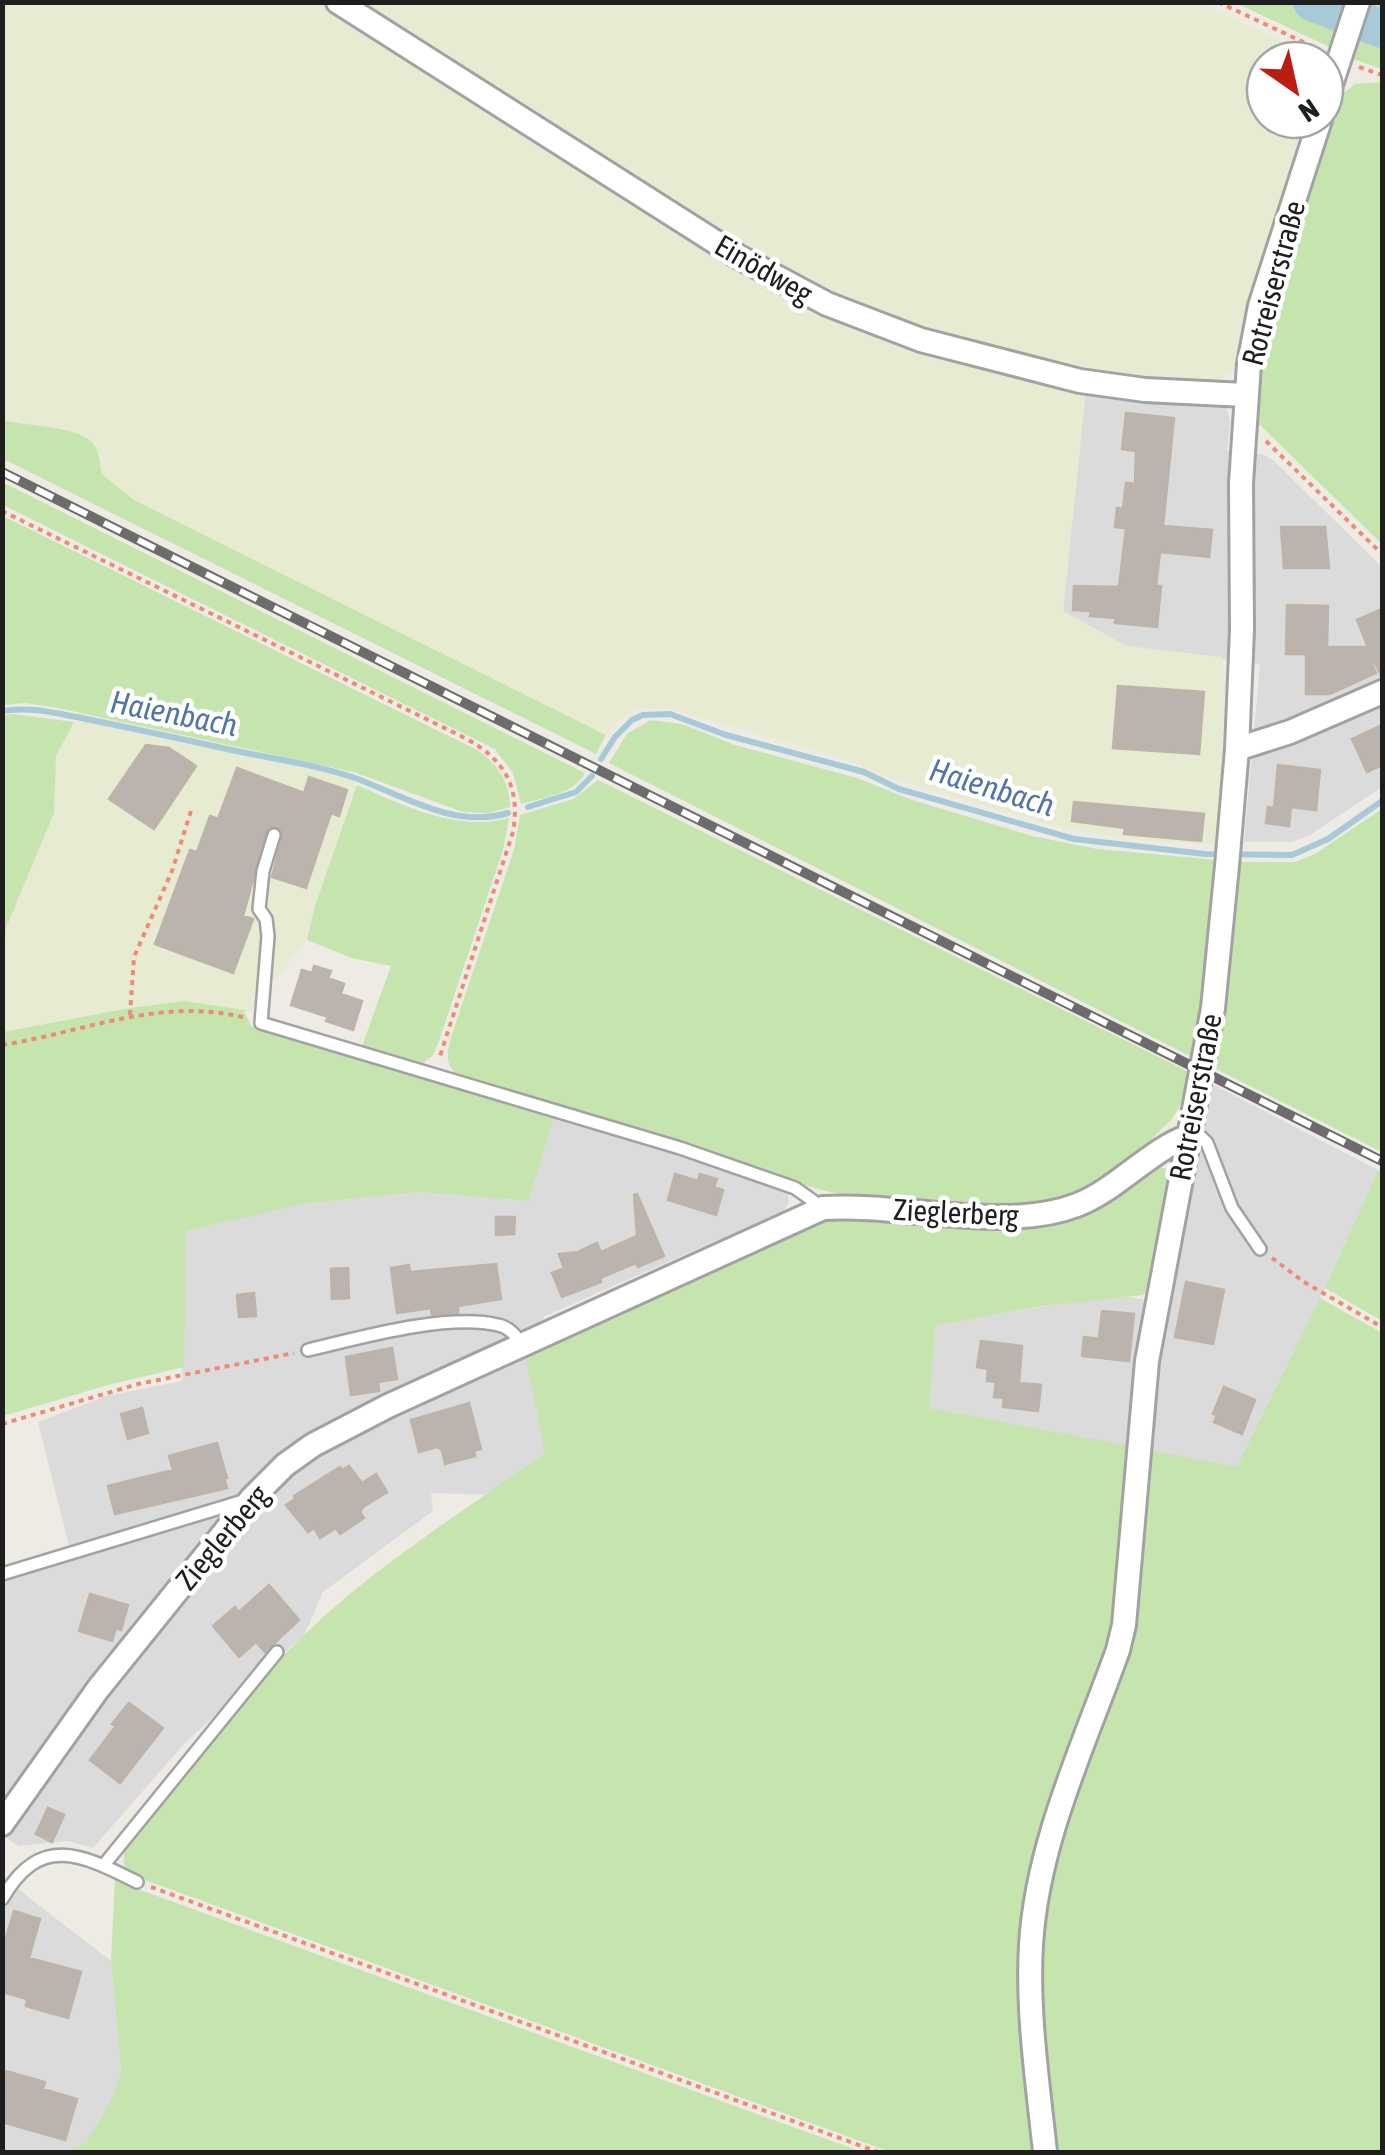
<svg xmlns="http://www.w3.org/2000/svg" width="1385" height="2155" font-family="'Asap Condensed',sans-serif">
  <rect width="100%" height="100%" fill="#eeebe4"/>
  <!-- residential -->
  <path fill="#dcdbdb" d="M1086,389L1226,405L1230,422L1227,451L1263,454L1274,461L1382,567V787L1310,835L1292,842H1244L1260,664L1126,646L1063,611Z
    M1210,1083L1378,1170L1325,1288L1237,1468L929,1408L936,1324L1091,1299L1131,1297L1167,1305Z
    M554,1117L724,1168L779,1188L788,1193L789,1202L784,1211L543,1317L559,1366L584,1498L431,1493L433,1511L323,1592L304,1635L184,1744L93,1848L68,1841L19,1846L3,1836L2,1582L73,1561L38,1422L106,1396L182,1381L185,1231L300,1204L418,1192L529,1201Z
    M5,1879L111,1961L121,2071L112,2098L86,2143L63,2152H3L2,1886Z"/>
  <!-- farmland -->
  <path fill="#e7ebd1" d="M2,3H326L771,285L1086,389L1063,611L1126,646L1222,657L1225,684L1218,845L1148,841L1067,829L896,780L835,756L670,709L636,708L618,721L606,735L134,500L102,473L99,455L28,426L3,420Z
    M354,3H1200L1322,60H1265V120H1310L1237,368L1220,381L1207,383L1100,376L940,337L820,291L756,256Z
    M82,713L354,772L357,791L315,906L307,940L251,1011L184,1001L130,1008L3,1032L6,928L54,813L56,756L70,726Z"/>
  <!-- grass -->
  <path fill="#c5e4ae" d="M1236,3H1348L1332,48Z
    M1367,3H1382V69L1348,57Z
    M1382,82V544L1257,422L1255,404L1263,333L1339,97L1355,84Z
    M2,420C25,426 76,426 92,442C99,450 100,463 102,474L134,500L606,735L596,754L3,459Z
    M2,482L585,773C573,795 544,797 521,804L513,773L495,749L3,505Z
    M3,516L477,750C497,763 510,782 510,807L488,813L463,812L354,772L58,708L26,703L3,705Z
    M12,714L74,722L56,756L54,813L6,928L3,976L2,716Z
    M650,720L682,724L735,745L857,778L912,800L1032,836L1097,849L1217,860L1201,1021L1194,1058L609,763L627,734Z
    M598,780L1191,1073L1182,1102L1172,1119L1126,1165L1074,1197L1014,1209L848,1196L818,1189L686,1145L460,1077C444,1066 447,1054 451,1037L514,850L520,815L573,799Z
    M357,785C404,806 457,832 509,818L503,850L439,1041L433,1055L423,1063L362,1046L391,966L352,958L307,940L315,906Z
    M1382,809V1152L1214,1068L1232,931L1238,862H1295L1315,854Z
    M184,1001L251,1011H244L251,1026L554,1117L529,1201L418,1192L300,1204L186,1231L184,1367L108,1385L3,1416V1032L130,1008Z
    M1156,1166L1166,1169L1171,1181L1150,1288L1143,1295L1043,1306L936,1325L929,1408L1129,1446L1114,1626L1042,1839L1035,2152H890L145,1880L124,1866V1852L138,1831C191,1766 241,1696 301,1638C373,1567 463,1512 545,1453L525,1354L801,1229L831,1220L859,1217L995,1226Z
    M1378,1170L1382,1172V1321L1325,1288Z
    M1320,1298L1382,1333V2152H1053L1040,1991L1042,1909L1073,1799L1123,1662L1147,1450L1237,1467Z
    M115,1878L135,1888L862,2152H63L86,2143L112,2098L121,2071L111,1961Z"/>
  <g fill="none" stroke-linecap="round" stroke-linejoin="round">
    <!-- stream -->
    <path stroke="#a8cad8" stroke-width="6" d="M2,711C30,706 59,714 86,719C136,729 186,740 236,751C275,759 317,765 355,778C404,796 454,829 508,813
      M601,759L615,737L632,720L643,715L670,714L726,735L864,772L899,789L1074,839L1205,854L1292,855L1328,839L1382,801
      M528,807L576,792L592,776"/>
    <!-- river -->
    <path stroke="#a8cad8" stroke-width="38" d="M1312,2L1382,29"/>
  </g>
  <!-- building -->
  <path fill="#bbb4ae" stroke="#beb3a8" stroke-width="2.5" d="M1126,413L1174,418L1163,526L1212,530L1209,557L1160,552L1156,586H1161L1157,627L1115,623L1116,618L1090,616L1091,611L1073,610L1074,586L1119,587L1126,528L1115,527L1117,508L1123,509L1126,483L1135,484L1136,451L1122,449Z
    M1281,527H1325L1329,568H1284Z
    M1287,605L1328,606L1327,647H1368L1357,620L1382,609V677L1374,661L1371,662L1376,673L1330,694H1306V654H1286Z
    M1118,686L1204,692L1199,754L1113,748Z
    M1382,725V765L1367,772L1352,739Z
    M146,745L169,748L196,766L154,829L109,799Z
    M941,765L1015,788L1010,803L936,781Z
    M1278,765L1320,770L1316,810L1291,807L1289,826L1266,823L1268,807L1274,808Z
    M237,768L304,793L309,777L347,790L339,816L331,813L306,888L272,877L283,834L276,826L267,829L243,916L253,919L233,973L155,944L190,850L197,852L210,816L218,819Z
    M1074,802L1204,814L1201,841L1124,834L1125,828L1072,821Z
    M314,966L331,971L328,978L344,984L341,994L362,1001L353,1030L326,1021L328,1017L291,1005L302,970L312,973Z
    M675,1174L698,1181L700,1174L717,1179L714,1187L723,1190L716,1215L668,1200Z
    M637,1194L664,1256L638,1267L636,1263L600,1278L601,1282L562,1297L552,1273L564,1268L559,1254L578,1252L597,1243L601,1252L637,1236L634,1195Z
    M496,1217H515L514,1234L496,1235Z
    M496,1264L501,1299L458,1306V1313L432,1315L431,1308L397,1313L391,1268L409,1265L410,1272Z
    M348,1268L349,1298L332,1299L331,1269Z
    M1186,1282L1224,1290L1213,1344L1175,1337Z
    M254,1293L256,1316L239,1317L237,1295Z
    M1102,1311L1134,1314L1129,1361L1082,1356L1084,1337L1099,1339Z
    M981,1341L1022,1346L1019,1383L1041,1385L1038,1411L1003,1407L1004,1398L994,1397L996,1382L987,1381L988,1369L977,1367Z
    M392,1348L397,1379L378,1382L379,1391L351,1395L346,1357Z
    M1224,1387L1255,1400L1242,1434L1214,1422L1217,1415L1213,1414Z
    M469,1403L481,1449L474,1451L475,1456L445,1464L442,1450L437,1447L419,1452L411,1420Z
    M142,1408L148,1433L128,1439L121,1414Z
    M217,1443L227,1478L224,1479L227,1488L115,1514L108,1486L173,1470L169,1456Z
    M349,1466L362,1483L376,1474L387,1492L363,1507L360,1512L364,1518L340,1534L336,1528L320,1538L314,1528L308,1532L286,1505L295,1499L294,1496L340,1467L342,1470Z
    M269,1585L299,1620L265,1652L256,1642L239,1657L213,1626L235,1607L239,1612Z
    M90,1594L128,1605L121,1630L116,1628L112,1641L79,1631Z
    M129,1703L163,1728L120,1783L90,1760L116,1726L112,1724Z
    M48,1808L64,1815L52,1842L36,1834Z
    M14,1911L40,1919L29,1958L81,1972L68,2018L26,2006L27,1999L2,1992V1951Z
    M2,2070L45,2082L43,2089L77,2099L65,2140L2,2122Z"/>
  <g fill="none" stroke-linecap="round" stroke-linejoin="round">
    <!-- service casing -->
    <g stroke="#a2a2a2" stroke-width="16">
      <path id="service" d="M274,835L263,871L259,909L266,919L268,936L261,1023L680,1148L795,1188L823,1208
        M1189,1136L1201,1137L1207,1143L1232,1208L1260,1249
        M308,1350C359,1338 446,1313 498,1325C509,1327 515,1335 522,1344
        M2,1574L243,1501
        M103,1866L277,1652
        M2,1899C40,1833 81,1854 137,1882"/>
    </g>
    <!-- minor casing -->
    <g stroke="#a2a2a2" stroke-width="28">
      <path id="minor" d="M338,2L739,257L827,304L921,340L1080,381L1145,390L1245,395
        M1325,103L1358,2
        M1237,749L1290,732L1382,692
        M2,1824L98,1689L252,1498L285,1465L313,1445L388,1406L823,1208C902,1203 1004,1233 1077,1205C1118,1189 1148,1151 1189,1136
        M1045,2152C1038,2085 1027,2013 1031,1945C1037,1843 1084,1745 1118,1650L1124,1625L1147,1361L1213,1008L1227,866L1237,749L1242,629L1241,483L1249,364L1260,306L1320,120"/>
    </g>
    <!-- path -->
    <path stroke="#ee8b75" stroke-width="4" stroke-dasharray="5 5" stroke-linecap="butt" d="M1218,2L1318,49
      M1359,67L1382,75
      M1266,441L1382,554
      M2,511L465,738C504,759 521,787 513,832L439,1059
      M130,1015L134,957L172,871L191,811
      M2,1045C85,1032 162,996 246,1018
      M1272,1258L1304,1282L1382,1327
      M2,1424L138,1384L294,1353
      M151,1887L878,2152"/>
    <!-- service -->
    <use href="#service" stroke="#fff" stroke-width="11"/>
    <!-- minor -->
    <use href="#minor" stroke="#fff" stroke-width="22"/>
    <!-- rail casing -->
    <g stroke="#6c6c6c" stroke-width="10">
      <path id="rail" d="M2,472L1382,1161"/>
    </g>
    <!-- rail -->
    <use href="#rail" stroke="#fff" stroke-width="6" stroke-dasharray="19" stroke-linecap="butt"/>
  </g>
  <g text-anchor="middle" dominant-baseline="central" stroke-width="9" stroke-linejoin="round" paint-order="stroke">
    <!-- street labels -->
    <g font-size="30" fill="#1e1e1e" stroke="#fff">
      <text transform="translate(764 269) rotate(30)">Einödweg</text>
      <text transform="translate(1273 283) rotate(-75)">Rotreiserstraße</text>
      <text transform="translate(1195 1097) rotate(-79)">Rotreiserstraße</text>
      <text transform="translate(956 1212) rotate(3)">Zieglerberg</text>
      <text transform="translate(222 1537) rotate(-50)">Zieglerberg</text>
    </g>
    <!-- water labels -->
    <g font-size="32" font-style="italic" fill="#5276a5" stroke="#fff">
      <text transform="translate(174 713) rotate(11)">Haienbach</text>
      <text transform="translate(992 787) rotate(17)">Haienbach</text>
    </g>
  </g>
  <!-- border -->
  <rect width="1385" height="2155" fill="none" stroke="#1e1e1e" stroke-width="10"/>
  <!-- north arrow -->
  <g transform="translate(1295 90) rotate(146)"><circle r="48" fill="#ffffff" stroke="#a5a5a5" stroke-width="2.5"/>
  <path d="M0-8L18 38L0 25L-18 38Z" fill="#bb1d11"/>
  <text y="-15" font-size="28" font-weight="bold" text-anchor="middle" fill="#1e1e1e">N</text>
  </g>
</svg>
